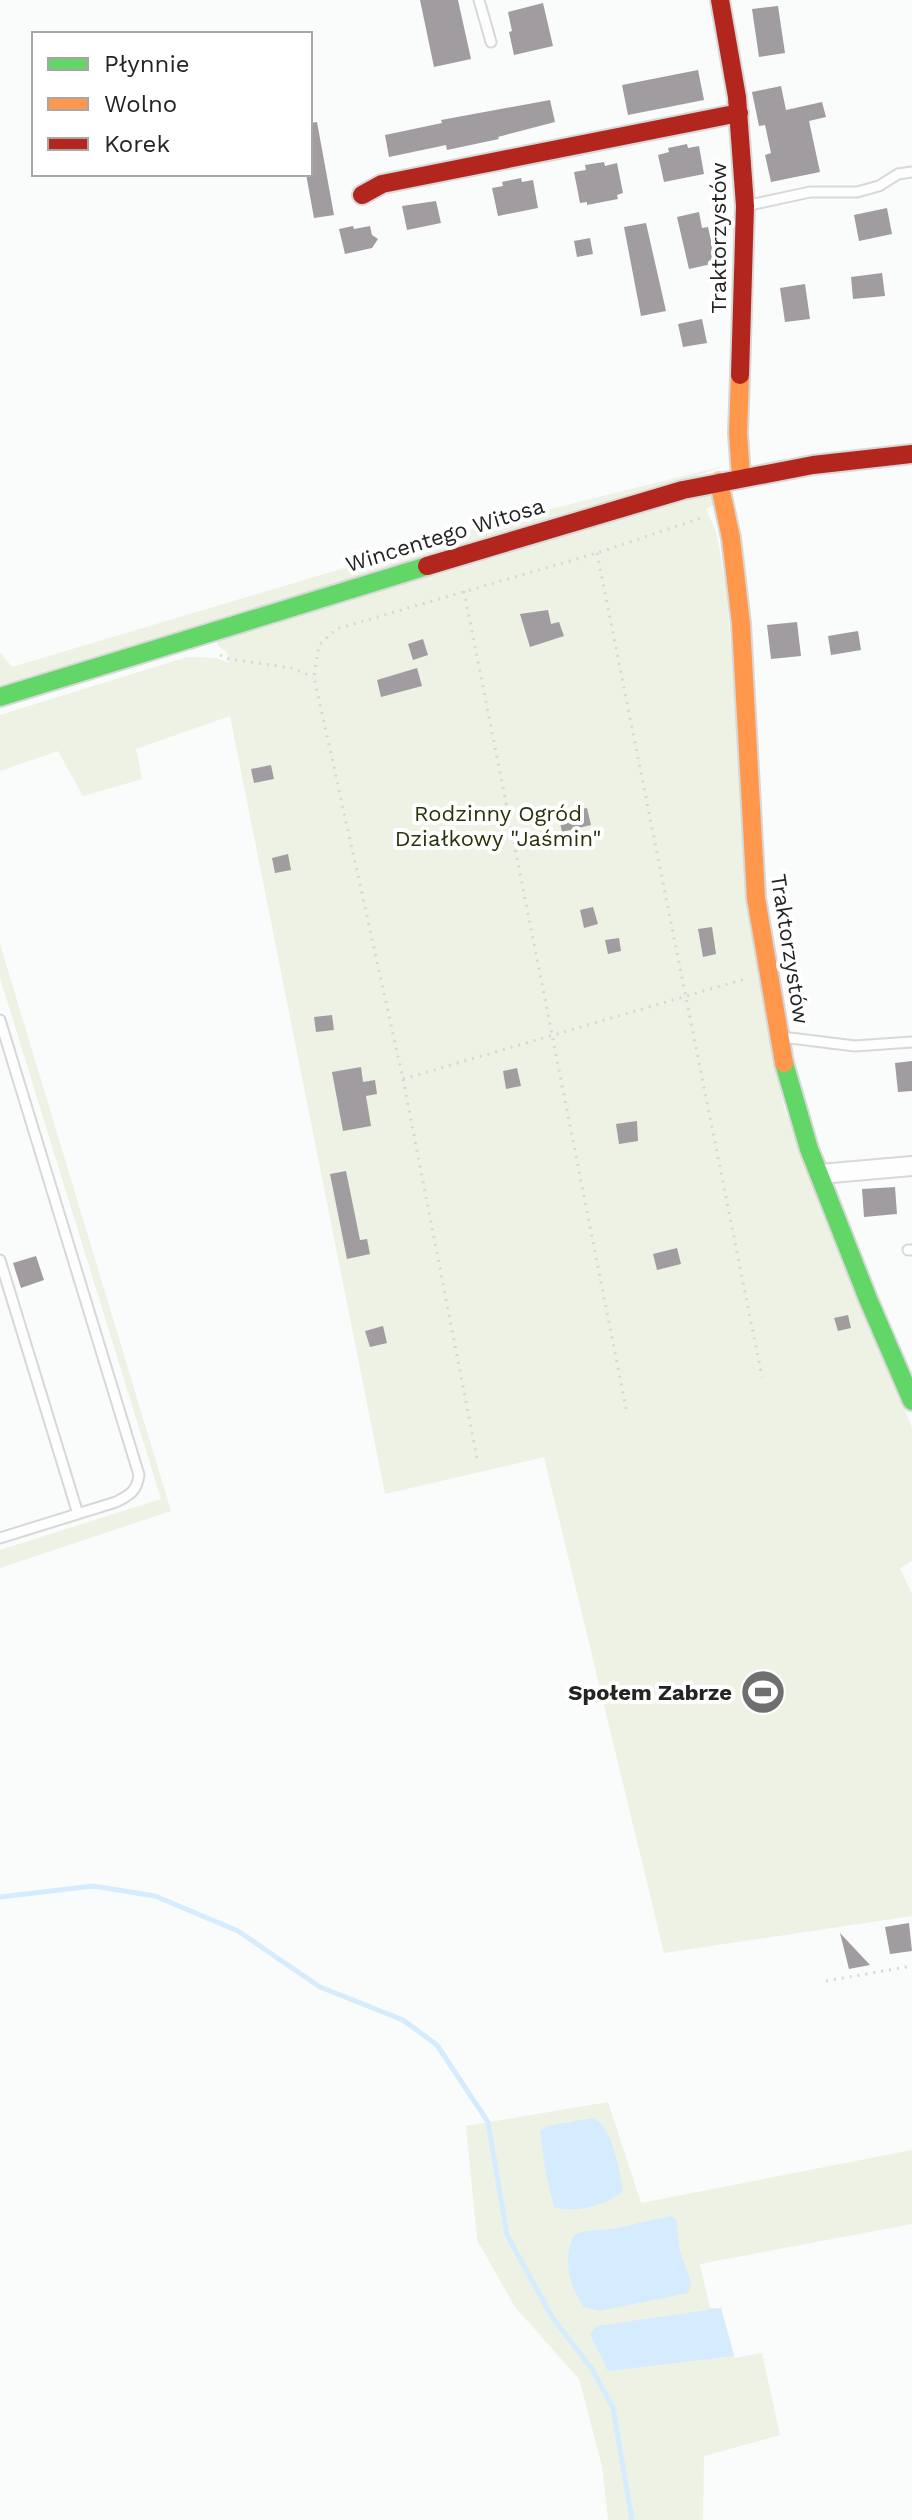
<svg xmlns="http://www.w3.org/2000/svg" width="912" height="2520" font-family="'Work Sans',sans-serif">
  <rect width="100%" height="100%" fill="#fafbfb"/>
  <!-- green -->
  <path fill="#edf2e4" d="M724,466L691,478L0,686V652L12,667L502,521Z
    M701,495L711,496L717,503L706,509L717,534L726,588L759,975L784,1108L912,1428V1561L900,1568L912,1594V1916L664,1953L544,1457L385,1494L230,716L136,749L142,779L83,796L58,751L0,771V715L187,657L217,658L229,663L227,652L219,647L217,641Z
    M0,944L171,1511L0,1568V1550L161,1499L0,978Z
    M608,2102L641,2203L912,2150V2224L700,2264L710,2308H721L735,2358L762,2353L780,2435L704,2456L703,2520H608L602,2466L579,2379L515,2307L477,2240L466,2126Z"/>
  <!-- water -->
  <path fill="#d4ecfd" d="M593,2118C614,2129 618,2168 623,2190C610,2205 573,2214 554,2207L546,2175L540,2131L547,2126Z
    M671,2216L676,2220L680,2252L691,2282L688,2293L599,2311L584,2307C569,2286 562,2259 574,2235L586,2231L612,2229Z
    M721,2308L734,2356L608,2371L590,2334L597,2326Z"/>
  <g fill="none" stroke-linecap="round" stroke-linejoin="round">
    <!-- stream -->
    <path stroke="#d4ecfd" stroke-width="5" d="M0,1897L93,1886L155,1896L238,1931L320,1987L403,2020L437,2045L488,2122L507,2235L552,2317L592,2369L613,2408L632,2520"/>
  </g>
  <!-- building -->
  <path fill="#a09ca0" d="M420,0H458L471,59L434,67Z
    M543,3L553,46L514,55L509,32L512,31L508,12Z
    M778,6L785,53L759,57L752,9Z
    M698,70L704,100L628,115L622,85Z
    M781,86L786,110L822,102L826,117L809,121L820,172L771,182L765,155L771,153L765,125L759,126L752,92Z
    M550,100L555,122L498,137L499,139L447,150L446,145L389,157L385,135L442,123L441,120Z
    M317,122L334,215L314,218L306,174H310V123Z
    M687,144L688,148L699,146L704,174L664,182L658,155L669,152L668,148Z
    M604,162L605,166L617,163L623,193L617,195L618,199L587,205V202L580,203L574,172L586,170L585,165Z
    M521,178L522,182L533,180L538,208L498,216L492,188L503,186L502,182Z
    M436,201L441,223L407,230L402,206Z
    M887,208L892,234L859,241L854,215Z
    M699,212L702,228L708,227L716,263L689,269L677,217Z
    M646,223L666,311L641,316L624,227Z
    M353,226L354,229L370,226L372,235L378,239L372,248L345,254L339,229Z
    M590,238L593,254L577,257L574,241Z
    M882,273L885,296L853,299L851,277Z
    M805,284L810,319L785,322L780,288Z
    M702,319L707,343L683,347L678,324Z
    M548,610L551,624L559,622L564,636L530,647L520,614Z
    M797,622L801,656L771,659L767,625Z
    M858,631L861,650L831,655L828,636Z
    M423,639L428,655L413,660L408,644Z
    M417,668L422,686L381,697L377,680Z
    M271,765L274,779L254,783L251,769Z
    M587,808L591,825L562,832L558,813Z
    M288,854L291,870L275,873L272,858Z
    M593,907L598,924L584,928L580,910Z
    M712,927L716,954L703,957L698,929Z
    M619,938L621,951L608,954L605,940Z
    M332,1015L334,1030L316,1032L314,1017Z
    M912,1061V1091L898,1092L895,1063Z
    M361,1067L363,1082L375,1080L377,1094L366,1096L371,1126L343,1131L332,1072Z
    M517,1068L521,1086L506,1089L503,1071Z
    M637,1121L638,1141L619,1144L616,1124Z
    M346,1171L360,1240L367,1239L370,1254L347,1259L330,1174Z
    M895,1187L897,1214L864,1217L862,1189Z
    M677,1248L681,1264L657,1270L653,1254Z
    M36,1256L44,1280L21,1288L13,1263Z
    M848,1315L851,1328L838,1331L834,1318Z
    M383,1326L387,1343L370,1347L365,1331Z
    M909,1923L912,1951L890,1954L885,1927Z
    M840,1933L870,1965L849,1969Z"/>
  <g fill="none" stroke-linecap="round" stroke-linejoin="round">
    <!-- lane casing -->
    <g stroke="#d7d8d8" stroke-width="13">
      <path id="lane" d="M479,0L491,42
        M745,206L810,192H857L879,186L898,174L912,172
        M0,1020L139,1475C137,1491 130,1495 116,1502L0,1538
        M782,1037L855,1046L912,1042
        M908,1250H912
        M0,1260L78,1514"/>
    </g>
    <!-- street casing -->
    <g stroke="#d7d8d8" stroke-width="22">
      <path id="street" d="M820,1174L912,1166"/>
    </g>
    <!-- fast casing -->
    <g stroke="#d7d8d8" stroke-width="22">
      <path id="fast" d="M0,697L427,566
        M784,1063L809,1149L868,1299L912,1401"/>
    </g>
    <!-- slow casing -->
    <g stroke="#d7d8d8" stroke-width="22">
      <path id="slow" d="M740,375L738,433L741,477
        M719,482L731,538L741,624L756,898L784,1063"/>
    </g>
    <!-- jam casing -->
    <g stroke="#d7d8d8" stroke-width="22">
      <path id="jam" d="M720,0L737,97L745,206L740,375
        M362,195L382,184L739,113
        M427,566L683,490L813,465L912,454"/>
    </g>
    <!-- path -->
    <path stroke="#d7d7d7" stroke-width="3" stroke-dasharray="2 6" stroke-linecap="butt" d="M597,553L762,1377
      M464,591L627,1413
      M220,655L229,659L292,668L313,677
      M403,1079L748,978
      M477,1458L403,1079L314,677L319,645L336,629L597,553L704,517
      M826,1981L912,1966"/>
    <!-- lane -->
    <use href="#lane" stroke="#fefefe" stroke-width="9"/>
    <!-- street -->
    <use href="#street" stroke="#fefefe" stroke-width="18"/>
    <!-- fast -->
    <use href="#fast" stroke="#63d668" stroke-width="18"/>
    <!-- slow -->
    <use href="#slow" stroke="#ff974d" stroke-width="18"/>
    <!-- jam -->
    <use href="#jam" stroke="#b3261e" stroke-width="18"/>
  </g>
  <!-- icons -->
  <defs>
    <g id="stadium-disc" transform="scale(2.3)"><circle r="9.5" fill="#6f6f70" stroke="#fff"/><path d="M0-5a6.5 5 0 1 0 0 10a6.5 5 0 1 0 0-10ZM-3.5-1.8h7v3.6h-7Z" fill="#fff"/></g>
  </defs>
  <g fill-rule="evenodd">
    <use href="#stadium-disc" x="763" y="1692"/>
  </g>
  <g text-anchor="middle" dominant-baseline="central" stroke-width="8" stroke-linejoin="round" paint-order="stroke">
    <!-- street labels -->
    <g font-size="22" fill="#242425" stroke="#fff">
      <text transform="translate(718 238) rotate(-90)">Traktorzystów</text>
      <text transform="translate(445 535) rotate(-17)">Wincentego Witosa</text>
      <text transform="translate(790 949) rotate(81)">Traktorzystów</text>
    </g>
    <!-- park labels -->
    <g font-size="22" fill="#283309" stroke="#fff">
      <text x="498" y="813">Rodzinny Ogród<tspan x="498" dy="25">Działkowy "Jaśmin"</tspan></text>
    </g>
    <!-- poi labels -->
    <g font-size="22" font-weight="bold" fill="#242425" stroke="#fff" text-anchor="end">
      <text x="732" y="1692">Społem Zabrze</text>
    </g>
  </g>
  <!-- legend -->
  <rect x="32" y="32" width="280" height="144" fill="#ffffff" stroke="#a7a7a8" stroke-width="2"/>
  <rect x="48" y="58" width="40" height="12" fill="#63d668" stroke="#a7a7a8" stroke-width="2"/>
  <text x="104" y="72" font-size="24" fill="#242425">Płynnie</text>
  <rect x="48" y="98" width="40" height="12" fill="#ff974d" stroke="#a7a7a8" stroke-width="2"/>
  <text x="104" y="112" font-size="24" fill="#242425">Wolno</text>
  <rect x="48" y="138" width="40" height="12" fill="#b3261e" stroke="#a7a7a8" stroke-width="2"/>
  <text x="104" y="152" font-size="24" fill="#242425">Korek</text>
</svg>
